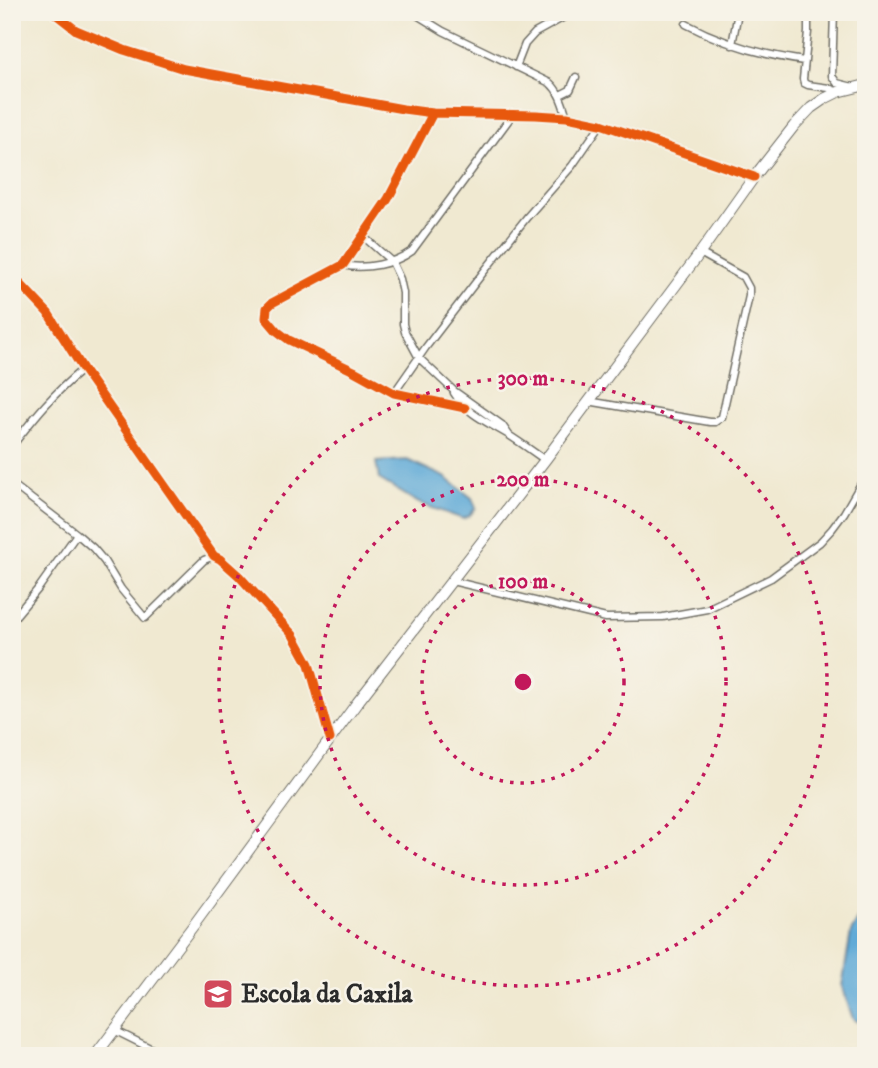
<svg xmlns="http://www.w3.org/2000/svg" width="878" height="1068" font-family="'IM FELL DW Pica',serif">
  <rect width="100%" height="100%" fill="#f7f3e8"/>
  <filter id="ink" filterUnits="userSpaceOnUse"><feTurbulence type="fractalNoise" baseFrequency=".0143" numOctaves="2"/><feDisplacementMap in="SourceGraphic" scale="14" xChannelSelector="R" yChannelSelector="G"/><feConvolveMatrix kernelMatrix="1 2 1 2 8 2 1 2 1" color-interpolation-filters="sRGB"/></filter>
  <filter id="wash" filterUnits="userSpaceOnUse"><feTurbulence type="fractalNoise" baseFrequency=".00686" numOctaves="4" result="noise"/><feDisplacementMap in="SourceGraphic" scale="28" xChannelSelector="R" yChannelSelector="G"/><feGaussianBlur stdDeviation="1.57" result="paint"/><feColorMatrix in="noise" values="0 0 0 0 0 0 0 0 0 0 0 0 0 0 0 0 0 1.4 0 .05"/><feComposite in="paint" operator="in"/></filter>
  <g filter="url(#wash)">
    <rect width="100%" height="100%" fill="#f0e9d1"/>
    <!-- water -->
    <path fill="#60aad7" stroke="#466a81" stroke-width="2" d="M407,460L445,477L472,498L476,508L469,516L463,519L419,503L379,479L376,462Z
      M866,907V1026L853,1019L842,986L851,932Z"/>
  </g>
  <g filter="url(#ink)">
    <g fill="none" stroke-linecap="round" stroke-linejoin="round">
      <!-- street casing -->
      <g stroke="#706e65" stroke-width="9">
        <path id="street" d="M53,12L76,30L124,50L184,69L403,109L433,113L536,115L567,117L601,124L754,177
          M412,12L443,31L550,83C560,92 563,105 567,117
          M808,12V32L803,79L804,83L808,85L829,88L838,92
          M834,12L832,76L837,83L853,87
          M686,24C723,44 763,55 804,61
          M732,45L738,12
          M516,67L525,44L535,33L573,12
          M560,95L570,90L576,77
          M433,113L388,199L343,265L272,303L267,308L266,318L277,331L289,340L354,371L394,393L465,408
          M364,237L392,262L400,279L403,293V324L405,332L419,358L454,391L502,425L509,435
          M343,265C365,270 394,264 412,251L513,114
          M12,275L48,313L83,369L214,556L220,559L239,576L293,635L309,664L330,739
          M394,393L426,347L482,274L527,217L572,166L601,124
          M454,393C467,414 487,422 507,434C520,442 532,451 545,460
          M588,401L710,422H715L722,417L749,296V288L743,277L700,253
          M12,446C36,415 53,394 83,369
          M12,484L77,534L93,548L104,561L121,589L145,618L204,560L214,556
          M452,581L606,618L663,617L707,609L771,578L820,542L832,529L844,513L866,475
          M12,620L38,589L77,534
          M114,1030L166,1056"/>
      </g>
      <!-- primary casing -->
      <g stroke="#706e65" stroke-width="12">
        <path id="primary" d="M95,1056L196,922L357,703L545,460L700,253L754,177L794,126L811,108L824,99L838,92L866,85"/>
      </g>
      <!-- street -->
      <use href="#street" stroke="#fff" stroke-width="6"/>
      <!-- primary -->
      <use href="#primary" stroke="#fff" stroke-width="10"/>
      <!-- cycleway casing -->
      <g stroke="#f7f3e8" stroke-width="13">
        <path id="cycleway" d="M53,12L76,30L124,50L184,69L403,109L433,113L536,115L567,117L601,124L754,177
          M433,113L388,199L343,265L272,303L267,308L266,318L277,331L289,340L354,371L394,393L465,408
          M12,275L48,313L83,369L214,556L220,559L239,576L293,635L309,664L330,739"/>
      </g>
      <!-- cycleway -->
      <use href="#cycleway" stroke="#e8590c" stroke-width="9"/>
    </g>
  </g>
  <!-- distance rings -->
  <g fill="none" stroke="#c2185b" stroke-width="3.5" stroke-dasharray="3.5 7">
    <circle cx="523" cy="682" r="101"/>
    <circle cx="523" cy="682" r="203"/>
    <circle cx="523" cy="682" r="304"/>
  </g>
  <!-- icons -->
  <defs>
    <g id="school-square" transform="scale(1.575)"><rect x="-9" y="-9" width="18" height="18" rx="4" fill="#d1495b" stroke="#f7f3e8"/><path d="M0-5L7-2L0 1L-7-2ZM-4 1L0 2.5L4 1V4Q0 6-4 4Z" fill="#fff"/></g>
  </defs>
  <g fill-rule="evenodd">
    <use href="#school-square" x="218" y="994"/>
  </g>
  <g text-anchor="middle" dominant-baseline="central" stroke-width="5" stroke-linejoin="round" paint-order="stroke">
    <!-- poi labels -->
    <g font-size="26" font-weight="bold" fill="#2b2b2b" stroke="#f7f3e8" text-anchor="start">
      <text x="241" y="994">Escola da Caxila</text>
    </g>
  </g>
  <circle cx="523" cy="682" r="10" fill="#c2185b" stroke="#f7f3e8" stroke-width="3.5"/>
  <g font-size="21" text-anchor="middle" font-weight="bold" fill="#c2185b" stroke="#f7f3e8" stroke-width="5" stroke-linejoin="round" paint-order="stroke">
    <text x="523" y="385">300 m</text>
    <text x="523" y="486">200 m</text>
    <text x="523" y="588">100 m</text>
  </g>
  <!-- margin -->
  <rect width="878" height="1068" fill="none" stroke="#f7f3e8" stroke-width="42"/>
</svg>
